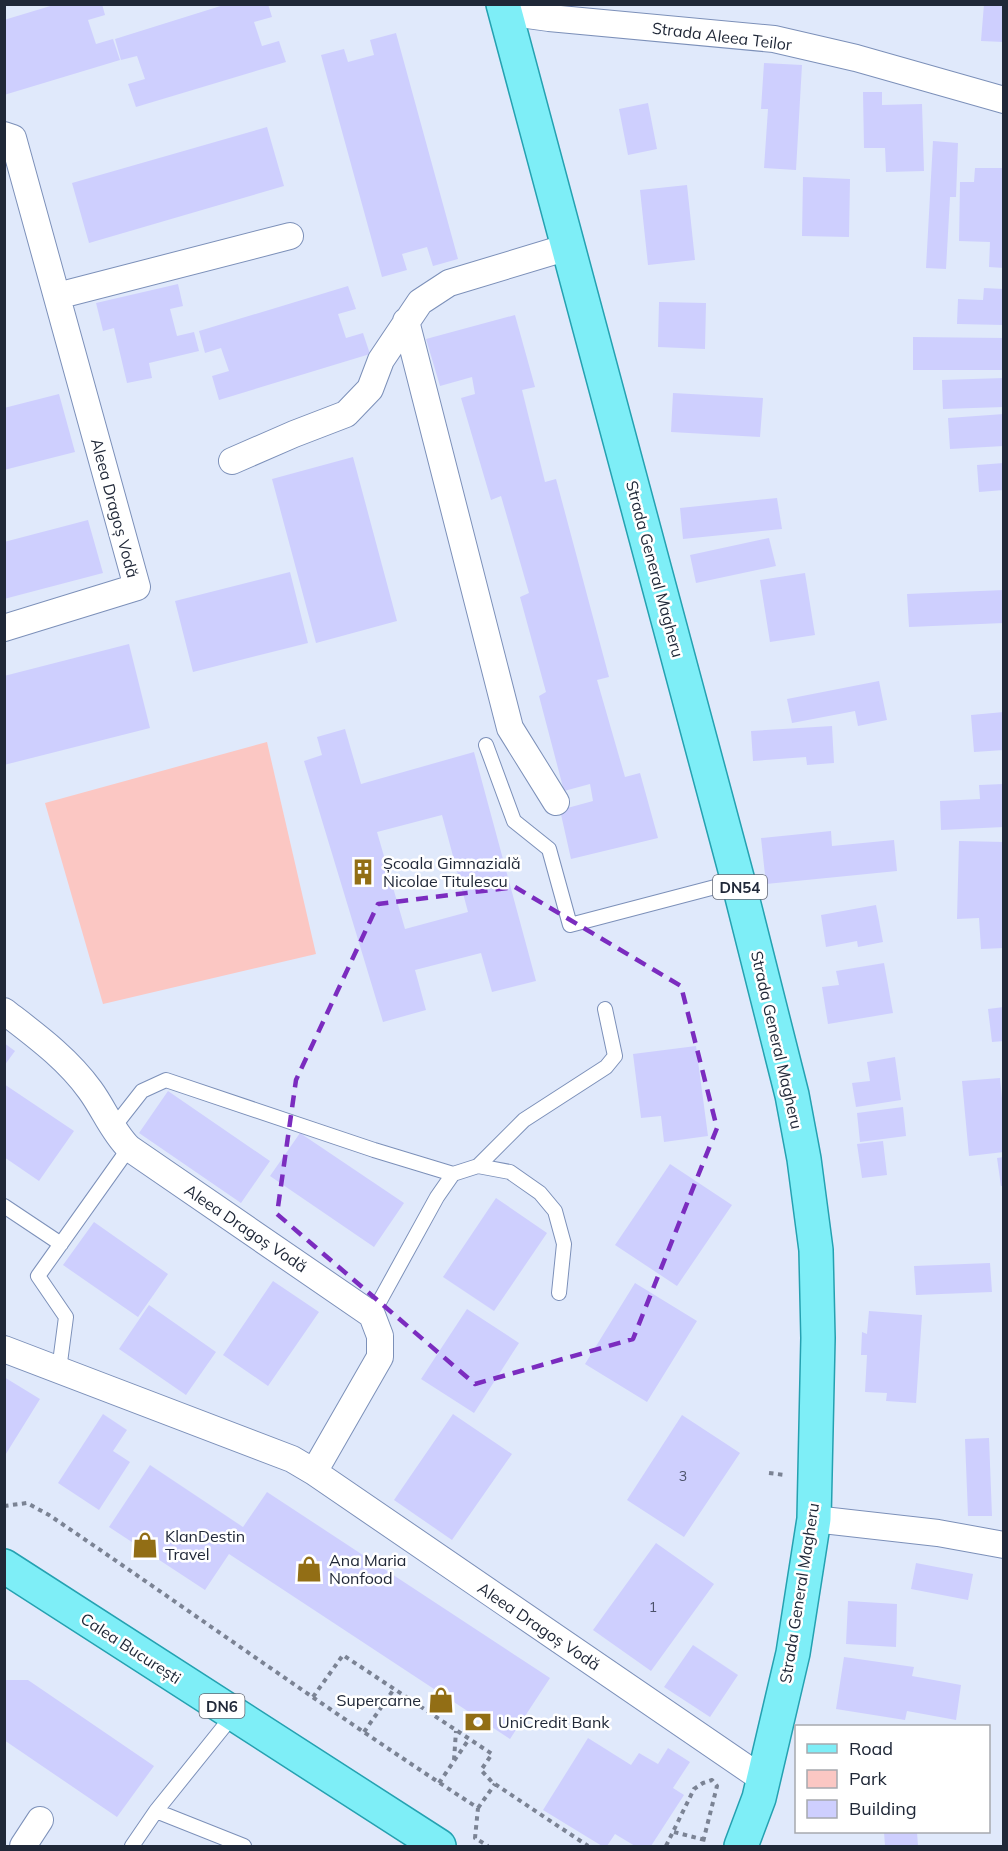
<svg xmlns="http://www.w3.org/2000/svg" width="1008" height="1851" font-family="Mulish,sans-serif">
  <rect width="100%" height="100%" fill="#e0e9fb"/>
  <!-- green -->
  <path fill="#fbc7c3" d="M267,742L316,954L103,1004L45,803Z"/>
  <!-- building -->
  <path fill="#cecffe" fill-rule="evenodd" d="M57,4H102L105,15L88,20L96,44L113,39L120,60L4,95V20Z
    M227,4H268L272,17L254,22L262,46L279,41L286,62L136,107L128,84L145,79L137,56L121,60L115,39Z
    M984,4H1004V42L981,41Z
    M396,33L458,259L433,266L427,247L402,254L407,270L382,277L321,55L344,49L348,62L374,55L370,40Z
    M764,63L802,65L796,170L764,168L768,109H761Z
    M863,92H882V105L922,104L924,171L886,172L885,148H864Z
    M648,103L657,149L628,155L619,109Z
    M267,127L284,186L89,243L72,183Z
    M933,141L958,143L956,197H950L946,269L926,268Z
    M975,168H1004V268L989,267L990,242L959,241L960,182H974Z
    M803,177L850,179L849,237L802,236Z
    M687,185L695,260L648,265L640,190Z
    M178,284L183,306L170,309L177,336L194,332L199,351L149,363L152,378L127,383L114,328L103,331L96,303Z
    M348,286L356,309L338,314L346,338L363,333L370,354L219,400L212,376L229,371L221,348L205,353L199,331Z
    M984,288L1004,289V325L957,324L958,299L983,300Z
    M659,302L706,303L705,349L658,347Z
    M515,315L535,387L522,390L545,482L556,479L609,677L597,680L625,777L640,773L658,838L571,859L560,810L593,801L590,784L564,791L539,696L546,692L520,597L529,593L501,496L491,500L461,398L475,394L472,377L440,386L426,339Z
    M913,337L1004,338V370H913Z
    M1004,378V407L943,409L942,380Z
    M673,393L763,398L760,437L671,432Z
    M59,394L75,452L4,470V408Z
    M1004,414V446L950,449L948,418Z
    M353,457L397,621L316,643L272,479Z
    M1004,463V490L979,492L977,465Z
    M777,498L782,529L683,539L680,508Z
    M88,520L103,573L4,599V542Z
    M769,538L776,566L696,583L690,555Z
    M290,572L308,643L193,672L175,601Z
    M805,573L815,635L770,642L760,580Z
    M1004,590V623L909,627L907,594Z
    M129,644L150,728L4,765V676Z
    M879,681L887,720L858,726L855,711L792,723L787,699Z
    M1004,712V750L974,752L971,715Z
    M832,726L834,763L807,765L806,757L753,761L751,731Z
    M345,729L361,784L474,752L536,981L492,992L481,953L415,970L426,1010L383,1022L304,761L322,755L317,737ZM442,815L468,912L405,929L377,832Z
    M1004,784V827L941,830L940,801L980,799L979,785Z
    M831,831L832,846L894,840L897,871L766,884L761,838Z
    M959,841L1004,842V948L981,949L979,918L957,919Z
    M876,905L883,942L858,947L857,941L826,947L821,915Z
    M884,963L893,1013L828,1024L822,987L839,985L836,971Z
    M1004,1007V1041L992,1042L988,1009Z
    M4,1043L15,1051L4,1066Z
    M696,1046L708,1136L664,1142L661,1116L641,1118L633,1054Z
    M895,1057L901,1100L856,1107L852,1083L870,1081L867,1062Z
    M1000,1078L1004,1118V1152L969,1156L962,1081Z
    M4,1084L74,1131L39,1181L4,1157Z
    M168,1091L270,1161L241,1203L139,1133Z
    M903,1107L906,1136L860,1142L857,1113Z
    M300,1133L404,1203L374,1247L270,1176Z
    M883,1141L887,1175L862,1178L857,1144Z
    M1004,1157V1186H1001L997,1158Z
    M670,1164L732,1205L677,1286L615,1245Z
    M496,1198L547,1233L494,1311L443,1277Z
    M94,1222L168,1274L138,1317L63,1265Z
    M990,1263L992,1292L916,1295L914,1266Z
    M273,1281L319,1312L268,1386L223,1355Z
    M635,1283L697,1321L647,1402L585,1364Z
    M149,1305L216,1352L186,1395L119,1349Z
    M467,1309L519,1343L474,1413L421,1379Z
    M869,1311L922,1315L916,1403L886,1401L887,1393L865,1392L867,1355H861L862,1332L867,1334Z
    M4,1377L40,1399L4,1457Z
    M103,1414L127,1430L113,1451L130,1462L99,1510L58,1483Z
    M453,1414L512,1454L452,1540L394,1500Z
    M682,1415L740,1453L684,1537L627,1500Z
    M989,1438L992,1516H968L965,1439Z
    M150,1465L243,1527L267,1492L550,1678L510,1739L229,1554L205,1590L109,1527Z
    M656,1543L714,1584L651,1671L593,1630Z
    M916,1563L973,1574L968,1600L911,1589Z
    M848,1601L897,1604L896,1647L846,1644Z
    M693,1645L738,1675L710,1717L664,1687Z
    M844,1657L914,1667L912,1676L961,1685L956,1720L907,1711L905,1720L836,1709Z
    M4,1680H28L154,1766L117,1817L4,1740Z
    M588,1738L631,1765L639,1753L658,1764L668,1748L690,1762L673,1788L684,1795L651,1846H635L615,1834L607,1846H602L543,1810Z
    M884,1832H917L918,1846H885Z"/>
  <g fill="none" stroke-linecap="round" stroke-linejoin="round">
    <!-- service casing -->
    <g stroke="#7c90b9" stroke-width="16">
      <path id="service" d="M486,745L514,821L549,849L570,925L738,881
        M113,1128L142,1091L166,1080L374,1150L453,1174
        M478,1166L524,1120L606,1067L615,1056L605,1009
        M4,1206L61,1244
        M372,1315L437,1197L453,1174L478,1166L510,1172L540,1193L555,1211L564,1244L559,1293
        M59,1370L66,1317L38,1276L129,1148
        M156,1811L244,1846
        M132,1846L156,1811L234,1714"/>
    </g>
    <!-- minor casing -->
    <g stroke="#7c90b9" stroke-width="28">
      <path id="minor" d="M506,12L549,18L774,39L856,58L1004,100
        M4,135L13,138L137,587L4,628
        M57,296L290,236
        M406,321L510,728L556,802
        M232,461L294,434L346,414L370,389L381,360L420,302L449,283L568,247
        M4,1011C35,1035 67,1058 90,1090C104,1109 112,1131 129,1148L372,1315L380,1336V1357L314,1472
        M4,1349L292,1459L314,1472L764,1780
        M814,1519L938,1533L1004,1545
        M23,1846L40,1820"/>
    </g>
    <!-- primary casing -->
    <g stroke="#25a1b1" stroke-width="36">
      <path id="primary" d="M503,4L738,881L792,1095L804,1159L816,1250L818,1338L814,1519L793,1653L759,1798L741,1846
        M4,1566L439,1846"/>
    </g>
    <!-- path -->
    <path stroke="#7b8394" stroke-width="4" stroke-dasharray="4.5 4.5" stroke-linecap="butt" d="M769,1473L785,1475
      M4,1506L27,1503L49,1515C192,1612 333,1714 478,1808L475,1838L488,1846
      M313,1697L343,1655L492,1754L481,1770L492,1782L588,1846
      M364,1732L394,1689
      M454,1760L456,1731
      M439,1783L469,1739
      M478,1808L495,1784
      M674,1832L705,1840
      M666,1846L694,1789L703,1783L712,1780L717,1786L702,1846"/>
    <!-- service -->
    <use href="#service" stroke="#fff" stroke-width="14"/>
    <!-- minor -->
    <use href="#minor" stroke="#fff" stroke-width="26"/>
    <!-- primary -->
    <use href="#primary" stroke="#7eeef7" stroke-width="33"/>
  </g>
  <!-- marked area -->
  <path fill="none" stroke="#7b2cbf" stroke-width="4.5" stroke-dasharray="12 8" stroke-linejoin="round" d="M515,887L681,986L717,1128L633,1339L475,1384L277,1214L296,1080L378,904Z"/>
  <!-- icons -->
  <defs>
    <g id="building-bare" transform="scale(2.07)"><path d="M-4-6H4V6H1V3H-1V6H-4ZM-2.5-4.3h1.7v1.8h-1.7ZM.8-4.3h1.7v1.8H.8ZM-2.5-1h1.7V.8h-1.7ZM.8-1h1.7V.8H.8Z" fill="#926e15" stroke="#fff" stroke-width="2.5" paint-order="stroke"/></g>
    <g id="shop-bare" transform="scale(2.07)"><path d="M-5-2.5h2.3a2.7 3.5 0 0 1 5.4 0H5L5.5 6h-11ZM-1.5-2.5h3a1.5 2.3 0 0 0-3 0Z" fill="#926e15" stroke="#fff" stroke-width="2.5" paint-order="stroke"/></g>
    <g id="bank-bare" transform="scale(2.07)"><path d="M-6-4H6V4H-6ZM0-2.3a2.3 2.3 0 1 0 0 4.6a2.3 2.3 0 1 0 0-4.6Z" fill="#926e15" stroke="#fff" stroke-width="2.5" paint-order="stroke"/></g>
  </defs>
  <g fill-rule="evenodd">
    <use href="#building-bare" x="363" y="872"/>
    <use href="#shop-bare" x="145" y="1545"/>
    <use href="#shop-bare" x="309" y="1569"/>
    <use href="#shop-bare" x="441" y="1700"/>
    <use href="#bank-bare" x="478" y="1722"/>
  </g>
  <g text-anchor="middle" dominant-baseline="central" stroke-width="5" stroke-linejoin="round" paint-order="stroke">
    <!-- number labels -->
    <g font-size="14" fill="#4c526a">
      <text x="683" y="1476">3</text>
      <text x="653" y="1607">1</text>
    </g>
    <!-- shield labels -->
    <g fill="#fff" stroke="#636874" stroke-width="1.5">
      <rect x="713" y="875" width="54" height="24" rx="4.5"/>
      <rect x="199.5" y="1694" width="45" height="24" rx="4.5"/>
    </g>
    <g font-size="15" font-weight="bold" fill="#202838">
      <text x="740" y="887">DN54</text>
      <text x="222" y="1706">DN6</text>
    </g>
    <!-- street labels -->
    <g font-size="16" fill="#202838" stroke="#fff">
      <text transform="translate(722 36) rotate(7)">Strada Aleea Teilor</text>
      <text transform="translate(115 508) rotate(75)">Aleea Dragoș Vodă</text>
      <text transform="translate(655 569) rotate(75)">Strada General Magheru</text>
      <text transform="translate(777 1040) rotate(77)">Strada General Magheru</text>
      <text transform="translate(246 1228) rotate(34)">Aleea Dragoș Vodă</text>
      <text transform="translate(799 1593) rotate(-81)">Strada General Magheru</text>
      <text transform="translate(539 1626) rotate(34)">Aleea Dragoș Vodă</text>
      <text transform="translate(131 1648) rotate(33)">Calea București</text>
    </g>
    <!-- poi labels -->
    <g font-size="16" fill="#202838" stroke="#fff" text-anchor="start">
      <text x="383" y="863">Școala Gimnazială<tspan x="383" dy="18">Nicolae Titulescu</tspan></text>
      <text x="165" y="1536">KlanDestin<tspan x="165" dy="18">Travel</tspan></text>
      <text x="329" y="1560">Ana Maria<tspan x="329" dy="18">Nonfood</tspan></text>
      <text x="421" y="1700" text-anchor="end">Supercarne</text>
      <text x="498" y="1722">UniCredit Bank</text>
    </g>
  </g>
  <!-- border -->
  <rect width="1008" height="1851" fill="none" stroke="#202838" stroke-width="12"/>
  <!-- legend -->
  <rect x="795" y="1725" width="195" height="108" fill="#ffffff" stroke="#a6a9af" stroke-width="1.5"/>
  <rect x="807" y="1744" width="30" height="9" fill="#7eeef7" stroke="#a6a9af" stroke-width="1.5"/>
  <text x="849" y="1755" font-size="18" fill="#202838">Road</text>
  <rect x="807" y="1770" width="30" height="18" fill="#fbc7c3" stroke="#a6a9af" stroke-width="1.5"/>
  <text x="849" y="1785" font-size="18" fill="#202838">Park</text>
  <rect x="807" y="1800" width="30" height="18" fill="#cecffe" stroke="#a6a9af" stroke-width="1.5"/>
  <text x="849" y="1815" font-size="18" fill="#202838">Building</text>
</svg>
